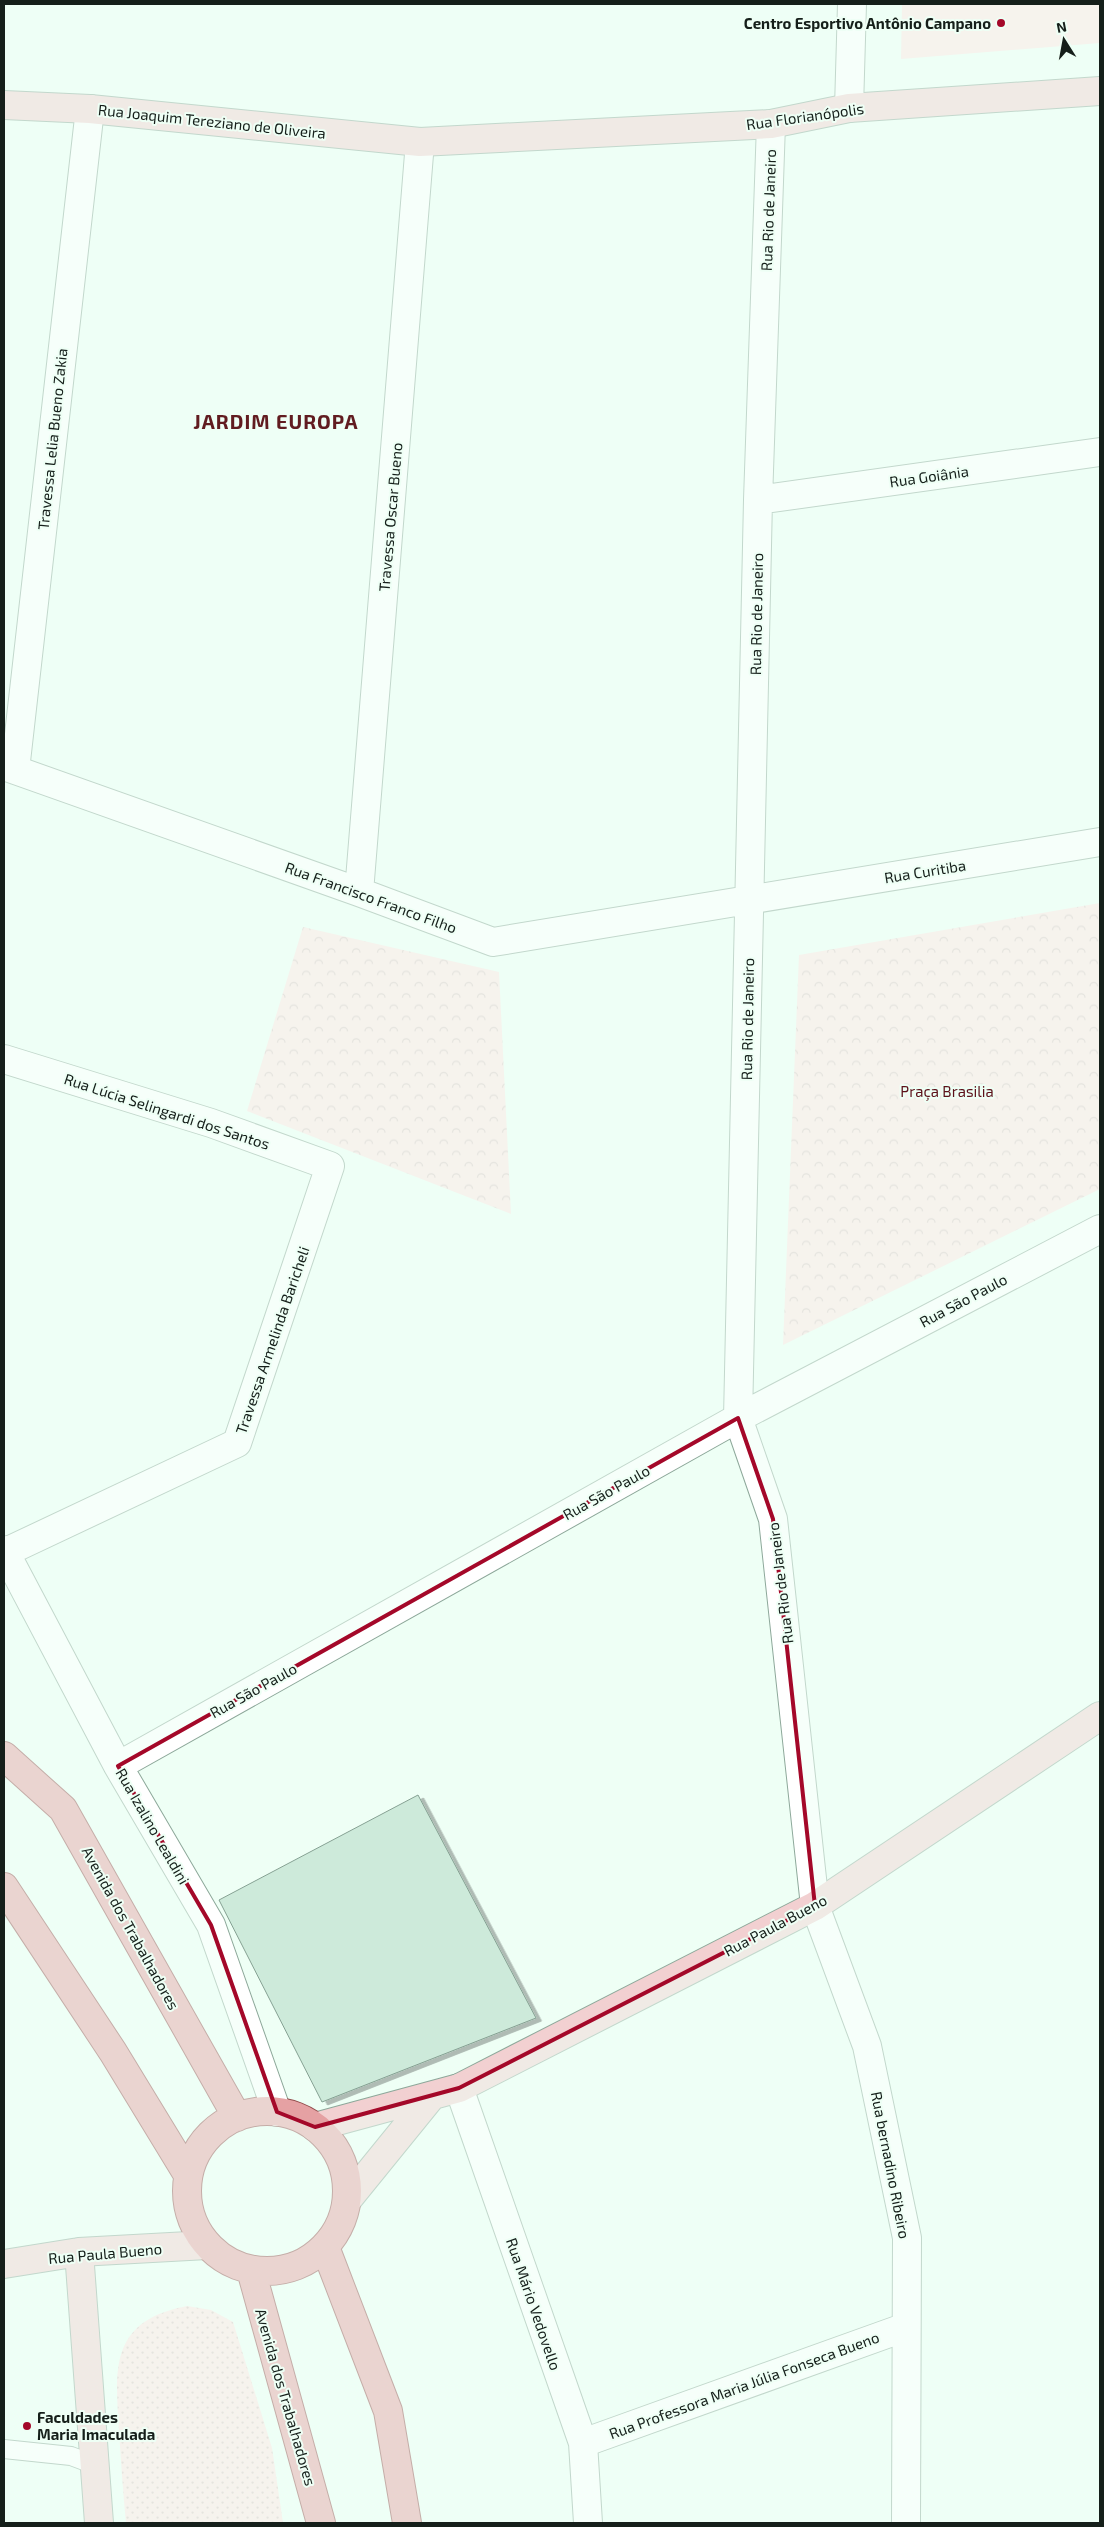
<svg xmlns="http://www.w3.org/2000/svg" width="1104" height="2527" font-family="'Exo 2',sans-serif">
  <defs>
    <pattern id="grass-dots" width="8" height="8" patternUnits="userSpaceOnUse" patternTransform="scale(1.25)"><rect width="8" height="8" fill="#fee4e3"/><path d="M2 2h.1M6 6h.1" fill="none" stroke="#d9c3c2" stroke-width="1.8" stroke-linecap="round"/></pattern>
    <pattern id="park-crowns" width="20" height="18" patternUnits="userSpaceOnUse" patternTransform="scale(1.25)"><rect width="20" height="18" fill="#fee4e3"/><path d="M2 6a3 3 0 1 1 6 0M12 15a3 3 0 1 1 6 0" fill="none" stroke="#d9c3c2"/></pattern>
    <filter id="shadow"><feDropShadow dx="5.5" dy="3" stdDeviation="0" flood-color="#0004"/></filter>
  </defs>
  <rect width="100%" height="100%" fill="#eefff5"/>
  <!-- grass -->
  <path fill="url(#grass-dots)" d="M187,2306L211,2310L233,2322L272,2448L283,2523H126C123,2493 121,2462 119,2431C115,2367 110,2321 187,2306Z"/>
  <!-- park -->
  <path fill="url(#park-crowns)" d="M1100,903V1189L783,1345L799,955Z
    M303,927L499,972L511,1214L247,1111Z"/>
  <!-- pitch -->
  <path fill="#fee4e3" d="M902,4H1100V43L901,59Z"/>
  <!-- building -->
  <path fill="#cdeada" stroke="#86a193" filter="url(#shadow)" d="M418,1795L536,2018L322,2102L219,1900Z"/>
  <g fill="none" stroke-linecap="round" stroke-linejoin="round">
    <!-- lane casing -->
    <g stroke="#8da89a" stroke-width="20">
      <path id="lane" d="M4,2449L71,2456L95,2465"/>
    </g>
    <!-- street casing -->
    <g stroke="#8da89a" stroke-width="30">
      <path id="street" d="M849,108L852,4
        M771,124L758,500L738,1418L773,1519L815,1906L867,2046L907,2238L906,2523
        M758,500L1100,452
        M4,766L359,892L493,942L1100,842
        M15,770L90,109
        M359,892L420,142
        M4,1059L211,1123L330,1166L237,1443L6,1552
        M4,1550L118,1766L211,1925L277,2112
        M118,1766L738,1418L1100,1229
        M459,2088L583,2443L588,2523
        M583,2443L906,2327"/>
    </g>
    <!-- secondary casing -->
    <g stroke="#8da89a" stroke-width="30">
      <path id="secondary" d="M4,105L90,109L420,142L771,124L849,108L1100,91
        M315,2127L459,2088L815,1906L1100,1716
        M348,2199L430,2098
        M79,2252L99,2523
        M4,2264L79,2252L207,2245"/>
    </g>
    <!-- primary casing -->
    <g stroke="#914b4b" stroke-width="30">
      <path id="primary" d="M4,1756L63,1809L237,2117
        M4,1887L113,2052L188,2175
        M187 2191a80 80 0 1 1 160 0a80 80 0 1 1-160 0Z
        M325,2247L388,2411L407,2523
        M251,2270L321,2523"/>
    </g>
    <!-- lane -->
    <use href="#lane" stroke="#fff" stroke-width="18"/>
    <!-- street -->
    <use href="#street" stroke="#fff" stroke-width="28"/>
    <!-- secondary -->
    <use href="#secondary" stroke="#f2d0d1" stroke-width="28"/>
    <!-- primary -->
    <use href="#primary" stroke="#e5a1a3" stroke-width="28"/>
  </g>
  <!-- marked area -->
  <path d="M0 0H1104V2527H0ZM738,1418L773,1519L815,1906L459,2088L315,2127L277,2112L211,1925L118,1766Z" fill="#eefff5" fill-opacity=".55" fill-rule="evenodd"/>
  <path fill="none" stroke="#a40829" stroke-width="4" stroke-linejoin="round" d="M738,1418L773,1519L815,1906L459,2088L315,2127L277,2112L211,1925L118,1766Z"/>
  <!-- markers -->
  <g fill="#a40829" stroke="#eefff5" stroke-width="2">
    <circle cx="1001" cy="23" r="5"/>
    <circle cx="27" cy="2426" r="5"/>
  </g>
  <g text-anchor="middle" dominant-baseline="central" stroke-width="4" stroke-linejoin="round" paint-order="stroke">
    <!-- poi labels -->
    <g font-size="15" font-weight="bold" fill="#151f1a" stroke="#eefff5" text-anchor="end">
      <text x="991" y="23">Centro Esportivo Antônio Campano</text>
      <text x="37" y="2417" text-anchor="start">Faculdades<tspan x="37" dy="17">Maria Imaculada</tspan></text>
    </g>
    <!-- street labels -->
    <g font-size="15" fill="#151f1a" stroke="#eefff5">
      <text transform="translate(805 116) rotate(-8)">Rua Florianópolis</text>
      <text transform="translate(212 121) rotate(6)">Rua Joaquim Tereziano de Oliveira</text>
      <text transform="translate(768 210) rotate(-88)">Rua Rio de Janeiro</text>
      <text transform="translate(52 439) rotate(-84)">Travessa Lelia Bueno Zakia</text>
      <text transform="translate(929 476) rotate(-8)">Rua Goiânia</text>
      <text transform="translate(390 517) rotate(-85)">Travessa Oscar Bueno</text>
      <text transform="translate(756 614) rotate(-89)">Rua Rio de Janeiro</text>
      <text transform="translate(925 871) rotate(-9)">Rua Curitiba</text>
      <text transform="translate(371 897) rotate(20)">Rua Francisco Franco Filho</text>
      <text transform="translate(747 1019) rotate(-89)">Rua Rio de Janeiro</text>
      <text transform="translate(167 1111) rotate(18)">Rua Lúcia Selingardi dos Santos</text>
      <text transform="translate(963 1300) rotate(-28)">Rua São Paulo</text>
      <text transform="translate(272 1340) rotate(-71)">Travessa Armelinda Baricheli</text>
      <text transform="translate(606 1492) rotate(-29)">Rua São Paulo</text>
      <text transform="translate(780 1583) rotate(-97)">Rua Rio de Janeiro</text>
      <text transform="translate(253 1690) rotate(-29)">Rua São Paulo</text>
      <text transform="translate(153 1826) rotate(60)">Rua Izalino Lealdini</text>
      <text transform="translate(775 1925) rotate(-28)">Rua Paula Bueno</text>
      <text transform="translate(131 1928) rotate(61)">Avenida dos Trabalhadores</text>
      <text transform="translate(891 2165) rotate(79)">Rua bernadino Ribeiro</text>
      <text transform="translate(105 2253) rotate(-5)">Rua Paula Bueno</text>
      <text transform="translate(534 2304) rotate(71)">Rua Mário Vedovello</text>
      <text transform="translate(744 2385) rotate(-20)">Rua Professora Maria Júlia Fonseca Bueno</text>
      <text transform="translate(286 2397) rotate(74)">Avenida dos Trabalhadores</text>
    </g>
    <!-- park labels -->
    <g font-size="15" fill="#5c1119" stroke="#eefff5">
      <text x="947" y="1091">Praça Brasilia</text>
    </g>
    <!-- district labels -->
    <g font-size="20" font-weight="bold" letter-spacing="1" fill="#611c20" stroke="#eefff5">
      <text x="276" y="421">JARDIM EUROPA</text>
    </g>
  </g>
  <!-- border -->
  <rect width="1104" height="2527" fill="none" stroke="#151f1a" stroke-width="10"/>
  <!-- north arrow -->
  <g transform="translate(1064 40) rotate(349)" stroke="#eefff5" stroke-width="4" paint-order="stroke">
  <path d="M0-4L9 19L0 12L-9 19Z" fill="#151f1a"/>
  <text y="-8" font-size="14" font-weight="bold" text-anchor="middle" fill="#151f1a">N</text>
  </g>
</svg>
